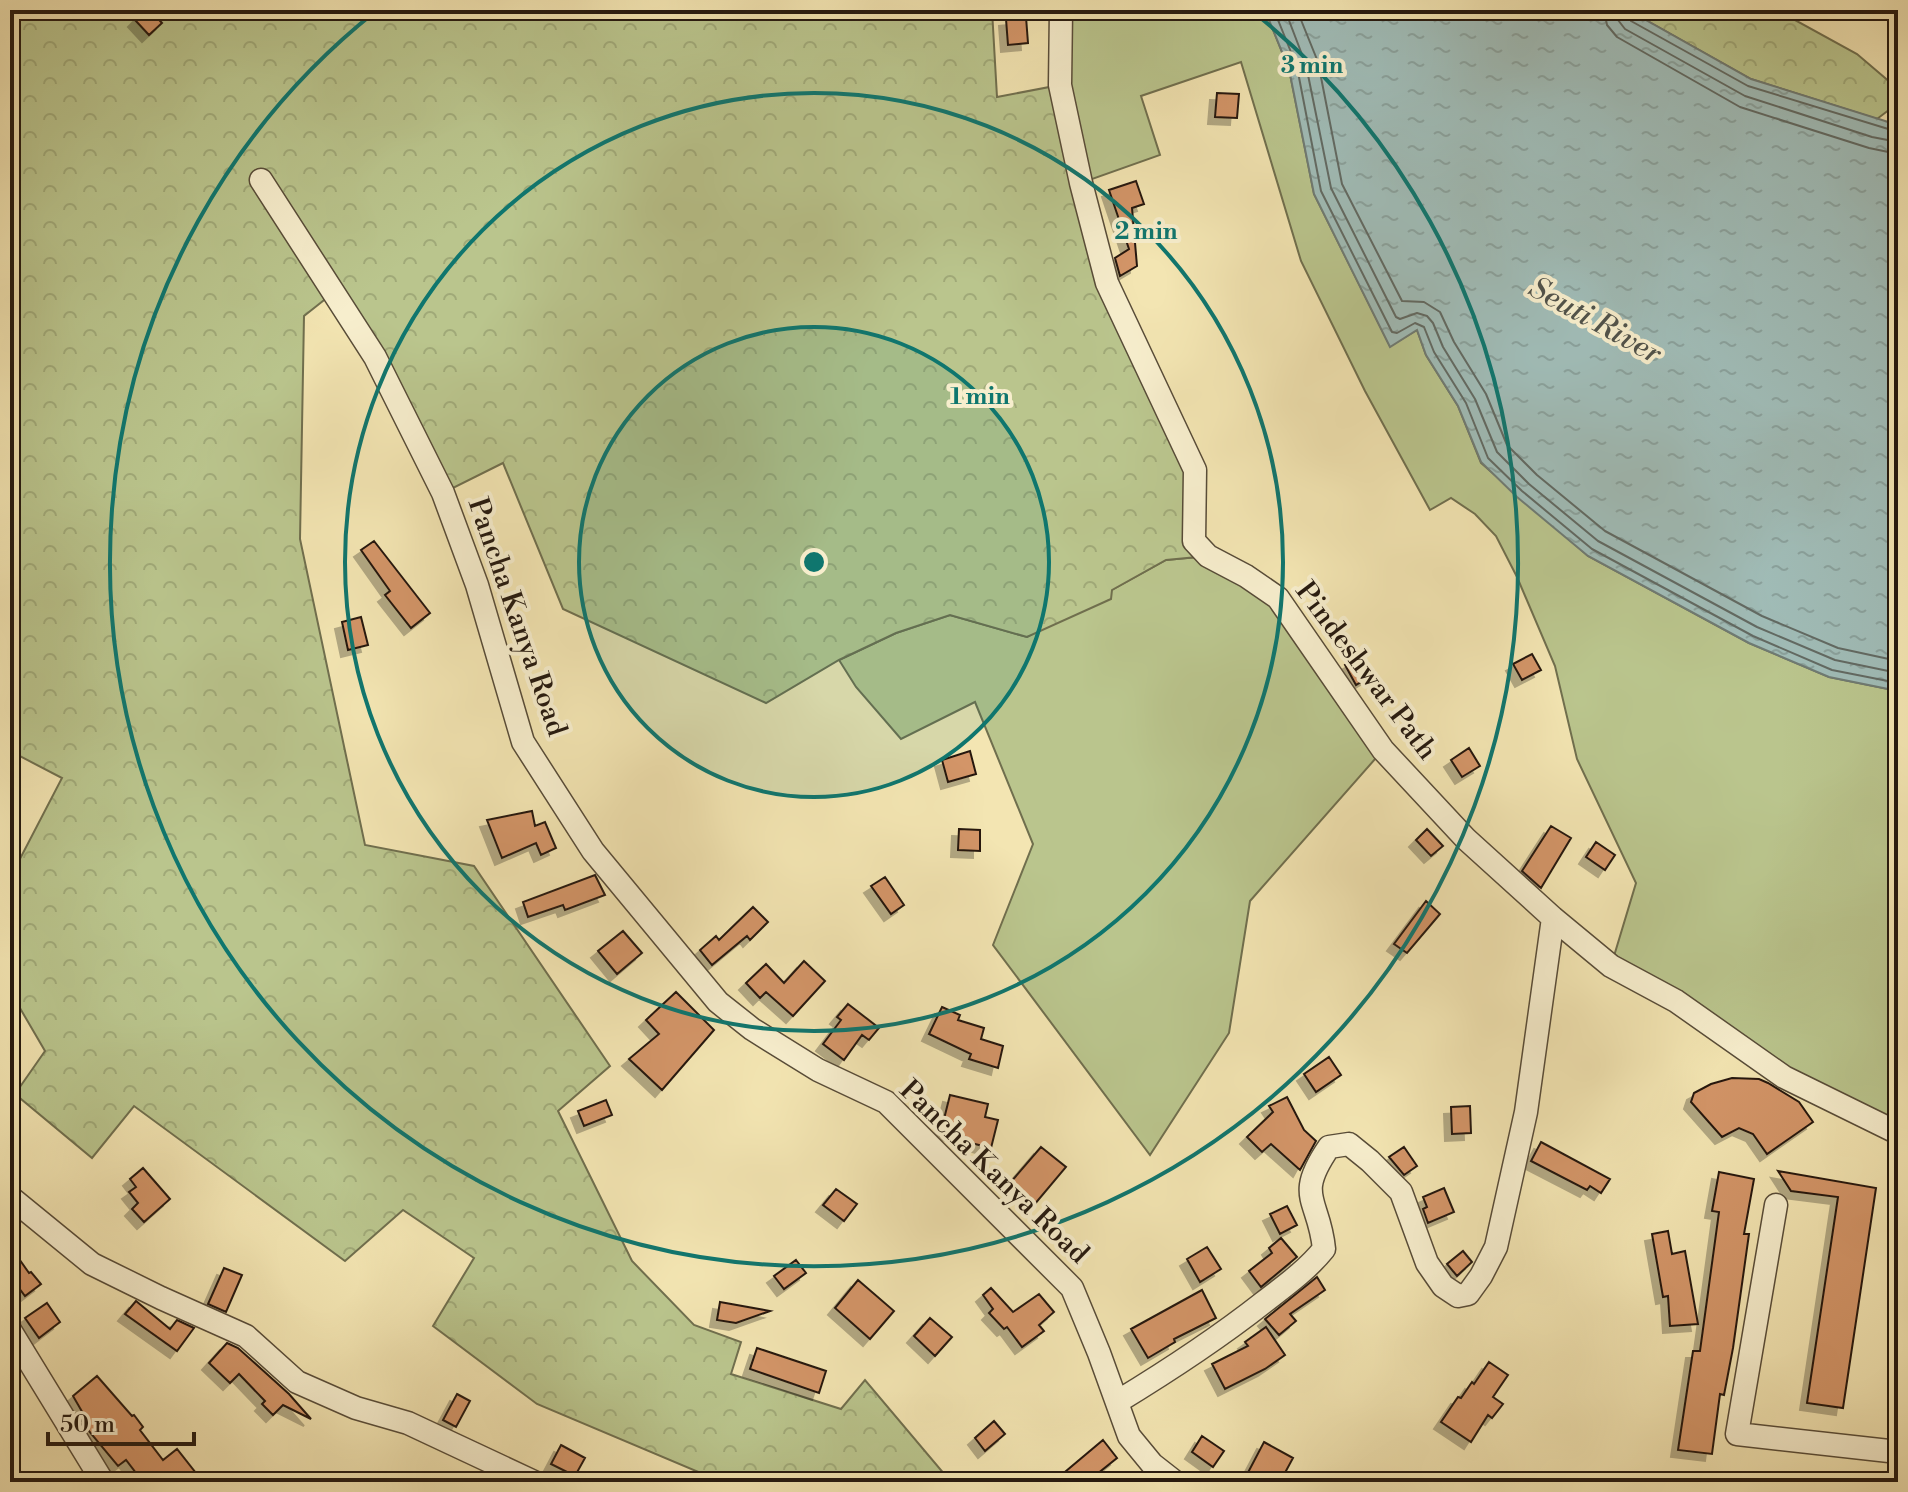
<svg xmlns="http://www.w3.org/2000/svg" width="1908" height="1492" font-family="'Libre Bodoni',serif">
  <defs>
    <pattern id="forest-crowns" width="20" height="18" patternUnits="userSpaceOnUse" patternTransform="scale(2)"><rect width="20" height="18" fill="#bac58d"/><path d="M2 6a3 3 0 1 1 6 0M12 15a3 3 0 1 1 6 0" fill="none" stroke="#a0a978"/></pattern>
    <pattern id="water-ripples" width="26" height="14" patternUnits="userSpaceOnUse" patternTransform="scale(2)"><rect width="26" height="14" fill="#a0bcb7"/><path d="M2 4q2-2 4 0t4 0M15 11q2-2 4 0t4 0" fill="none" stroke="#8aa19c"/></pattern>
    <filter id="shadow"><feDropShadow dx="-7" dy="7" stdDeviation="0" flood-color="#0004"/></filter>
  </defs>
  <rect width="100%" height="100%" fill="#f3e5b2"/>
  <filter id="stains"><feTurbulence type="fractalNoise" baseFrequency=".0025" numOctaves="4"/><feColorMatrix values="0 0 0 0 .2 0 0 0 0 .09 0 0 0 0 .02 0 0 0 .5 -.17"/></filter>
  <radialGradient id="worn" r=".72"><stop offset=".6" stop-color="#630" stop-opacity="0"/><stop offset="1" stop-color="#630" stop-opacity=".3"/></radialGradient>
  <!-- grass -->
  <path fill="#bac58d" stroke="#706f4e" stroke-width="2" d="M1061,10H1265L1289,69L1314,194L1390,346L1417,330L1426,355L1458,406L1481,463L1588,556L1749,643L1829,677L1898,691V1133L1611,966L1636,883L1577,759L1555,666L1517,577L1496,536L1475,514L1451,498L1430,510L1365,391L1301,261L1241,62L1141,96L1160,155L1081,183Z
    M1208,556L1278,598L1383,750L1250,901L1229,1033L1150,1155L993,945L1033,844L975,702L901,739L856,687L839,660L896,633L950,615L1027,637L1166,560Z"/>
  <!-- forest -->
  <path fill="url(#forest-crowns)" stroke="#706f4e" stroke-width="2" d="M10,10H992L997,97L1060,85L1107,283L1195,470L1208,556L1166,560L1112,590L1111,599L1027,637L950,615L896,633L839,660L766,703L563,609L503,463L443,493L333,293L304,316L300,539L365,845L474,866L610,1066L558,1111L632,1261L694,1325L741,1342L731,1374L841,1409L865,1380L951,1482H722L537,1404L433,1326L474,1258L403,1210L345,1261L134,1106L92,1158L15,1094L45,1051L10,991V878L62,778L10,751Z
    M1628,10H1844L1793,19L1857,54L1898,89V103L1877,119L1751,79Z"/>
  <!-- water -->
  <path fill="url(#water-ripples)" stroke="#6f7b74" stroke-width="2" d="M1265,10H1628L1751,79L1898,125V691L1829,677L1749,643L1588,556L1517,497L1481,462L1458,406L1426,355L1417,330L1390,347L1314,194L1289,69Z"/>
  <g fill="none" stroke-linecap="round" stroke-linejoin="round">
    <!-- shore -->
    <path stroke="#626a63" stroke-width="2" d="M1274,10L1297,67L1321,191L1392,332L1397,333L1415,323L1424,327L1434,352L1466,403L1488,458L1522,491L1592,549L1753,636L1832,670L1898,683
      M1285,10L1306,65L1331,188L1396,317L1400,319L1417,313L1427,316L1433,323L1443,347L1475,399L1497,452L1529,484L1598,541L1757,627L1835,660L1898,673
      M1297,10L1318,62L1342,184L1402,301L1424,302L1440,312L1454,342L1486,394L1507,445L1537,475L1605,531L1762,616L1838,648L1898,661
      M1604,10L1607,25L1617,37L1740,107L1869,148L1898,154
      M1616,10L1618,20L1625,29L1745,96L1872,137L1898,142
      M1626,10L1631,21L1748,86L1898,132"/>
  </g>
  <!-- building -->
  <path fill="#d39567" stroke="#25190f" stroke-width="2" filter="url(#shadow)" d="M145,10H150L162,23L149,35L135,20Z
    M1026,17L1028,43L1008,45L1006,19Z
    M1217,93L1239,94L1237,118L1215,117Z
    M1136,181L1144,204L1132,208L1137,266L1120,276L1115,258L1129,249L1109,190Z
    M374,541L430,613L411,628L385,595L390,591L361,550Z
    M361,617L368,645L348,650L342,622Z
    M1532,654L1541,670L1522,680L1513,664Z
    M1361,656L1372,675L1356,685L1345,665Z
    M1469,748L1480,766L1462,777L1451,760Z
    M970,751L976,774L948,782L942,760Z
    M532,811L535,826L545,822L556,848L541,855L536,843L502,858L487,820Z
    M1551,826L1571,838L1541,888L1522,871Z
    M959,829L980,830V851L958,850Z
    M1427,829L1443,846L1431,856L1416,840Z
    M1596,842L1615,855L1605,870L1586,857Z
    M595,875L605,895L565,910L563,905L528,917L523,902Z
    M885,877L904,905L891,914L871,886Z
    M1426,901L1440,914L1407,953L1394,944Z
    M753,907L768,922L750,940L747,936L712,965L700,950L716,936L719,940Z
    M623,931L642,953L617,974L598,951Z
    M804,961L825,981L793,1016L766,992L760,998L746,983L766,964L784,983Z
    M676,992L714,1030L662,1090L629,1059L659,1034L646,1020Z
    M848,1004L879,1028L869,1040L862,1035L844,1060L823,1044L841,1020L837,1017Z
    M942,1007L960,1015L958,1020L984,1028L981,1039L1003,1046L998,1068L969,1059L971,1054L929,1034Z
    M1329,1057L1341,1075L1316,1092L1304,1074Z
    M1732,1078L1759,1079L1768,1083L1799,1102L1813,1122L1767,1154L1753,1134L1739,1128L1722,1137L1691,1102L1694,1093L1711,1084Z
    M950,1095L988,1104L985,1117L998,1120L991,1148L967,1142L968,1138L941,1131Z
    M1287,1097L1304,1130L1316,1141L1300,1170L1271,1144L1262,1152L1247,1137L1273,1112L1269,1106Z
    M606,1100L612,1115L584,1126L578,1111Z
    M1470,1106L1471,1133L1452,1134L1451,1107Z
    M1541,1142L1610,1179L1601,1193L1590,1186L1587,1190L1531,1161Z
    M1041,1147L1066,1167L1034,1205L1010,1183Z
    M1404,1147L1417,1166L1404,1175L1389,1157Z
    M143,1168L170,1199L144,1222L132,1209L138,1203L129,1192L136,1187L130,1179Z
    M1778,1171L1876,1188L1843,1408L1807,1403L1838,1197L1791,1191Z
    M1719,1172L1754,1179L1744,1234H1749L1733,1348L1724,1395L1720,1394L1712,1454L1678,1450L1693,1351H1700L1719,1212L1712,1211Z
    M1444,1188L1454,1212L1428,1223L1423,1209L1427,1207L1423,1197Z
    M836,1189L857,1204L844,1221L823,1205Z
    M1287,1206L1297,1225L1280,1234L1270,1214Z
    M1668,1231L1672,1254L1685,1251L1698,1324L1670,1326L1668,1296L1663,1297L1652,1234Z
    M1281,1238L1297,1257L1261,1287L1249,1271L1272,1253L1269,1248Z
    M10,1246L29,1273L31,1272L41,1284L25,1296L10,1276Z
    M1207,1247L1221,1269L1200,1282L1187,1259Z
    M1463,1251L1472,1262L1457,1276L1447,1264Z
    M796,1260L806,1273L784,1289L774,1276Z
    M224,1268L242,1275L226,1312L208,1304Z
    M1317,1277L1325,1290L1290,1314L1296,1321L1279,1335L1265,1319Z
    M858,1280L894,1311L870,1339L835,1308Z
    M991,1288L1013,1312L1039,1294L1054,1312L1039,1325L1044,1331L1022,1347L1007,1327L1004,1329L989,1313L993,1309L983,1295Z
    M1202,1290L1216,1318L1174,1339L1175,1342L1148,1358L1131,1329Z
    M136,1301L170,1329L177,1320L194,1328L177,1351L125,1314Z
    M720,1302L770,1311L736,1323L717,1320Z
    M47,1303L60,1322L39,1338L25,1318Z
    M930,1318L952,1337L935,1356L914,1336Z
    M1266,1327L1285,1355L1265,1369L1225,1389L1212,1364L1248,1346L1245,1342Z
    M227,1343L238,1348L289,1394L311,1419L283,1405L273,1415L262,1404L265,1401L239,1374L230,1383L209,1363Z
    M757,1348L826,1371L819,1393L750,1369Z
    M1489,1362L1508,1375L1493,1397L1503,1404L1492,1418L1488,1415L1471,1442L1441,1422L1458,1397L1461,1398L1472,1382L1474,1384Z
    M97,1376L132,1416L134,1415L143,1427L140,1430L163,1460L177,1449L203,1482H143L126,1460L118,1466L88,1430L80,1418L84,1415L73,1396Z
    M457,1394L470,1401L456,1427L443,1420Z
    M994,1421L1005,1434L985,1451L975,1438Z
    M1202,1436L1224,1451L1213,1467L1192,1452Z
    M1103,1440L1117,1458L1087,1482H1053Z
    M1264,1442L1293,1458L1280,1482H1243Z
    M561,1445L585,1458L575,1476L551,1464Z"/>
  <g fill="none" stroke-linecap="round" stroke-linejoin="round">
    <!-- minor casing -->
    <g stroke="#584c38" stroke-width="25">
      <path id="minor" d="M1061,10L1060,85L1081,183L1107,283L1195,470L1194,541L1208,556L1246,576L1278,598L1383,750L1466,839L1553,918L1611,966L1676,1001L1784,1077L1898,1133
        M261,180L375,357L443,493L477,585L523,742L593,851L718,1002L752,1029L818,1070L886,1102L1072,1288L1099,1353L1129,1436L1152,1464L1175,1482
        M10,1197L92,1264L161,1298L246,1336L297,1382L356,1408L408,1423L534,1482
        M1776,1205L1737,1434L1898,1452
        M10,1330L103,1482
        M1117,1402C1168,1371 1217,1339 1264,1302C1286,1285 1307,1270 1324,1249C1319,1198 1294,1198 1329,1147L1349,1144L1370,1161L1401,1192L1427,1263L1443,1286L1458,1296L1468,1294L1481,1276L1496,1247L1526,1112L1553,918"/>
    </g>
    <!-- minor -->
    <use href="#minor" stroke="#f7eecd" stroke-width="22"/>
  </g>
  <!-- distance rings -->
  <circle cx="814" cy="562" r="235" fill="#0f766e" fill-opacity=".12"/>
  <g fill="none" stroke="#0f766e" stroke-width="4">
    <circle cx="814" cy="562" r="235"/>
    <circle cx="814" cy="562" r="469"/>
    <path d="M1252 11A704 704 0 1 1 376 11"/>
  </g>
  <g text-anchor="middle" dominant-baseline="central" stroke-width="8" stroke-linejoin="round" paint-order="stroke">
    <!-- street labels -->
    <g font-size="28" fill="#25190f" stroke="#f7eecd">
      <text transform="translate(517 617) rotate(71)">Pancha Kanya Road</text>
      <text transform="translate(1366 671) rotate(53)">Pindeshwar Path</text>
      <text transform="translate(994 1172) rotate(44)">Pancha Kanya Road</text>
    </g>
    <!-- water labels -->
    <g font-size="30" font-style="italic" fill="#50524a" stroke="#f7eecd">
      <text transform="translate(1595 321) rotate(29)">Seuti River</text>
    </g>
  </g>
  <circle cx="814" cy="562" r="12" fill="#0f766e" stroke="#f7eecd" stroke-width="4"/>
  <g font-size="24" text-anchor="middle" font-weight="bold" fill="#0f766e" stroke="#f7eecd" stroke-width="8" stroke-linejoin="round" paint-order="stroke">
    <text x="1312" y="73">3 min</text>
    <text x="1146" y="239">2 min</text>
    <text x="980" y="404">1 min</text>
  </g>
  <!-- margin -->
  <rect width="1908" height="1492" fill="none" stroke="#f3e5b2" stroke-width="40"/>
  <rect x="12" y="12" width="1884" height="1468" fill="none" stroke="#25190f" stroke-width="4"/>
  <rect x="20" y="20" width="1868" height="1452" fill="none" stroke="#25190f" stroke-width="2"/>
  <!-- scale -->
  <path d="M48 1432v12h146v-12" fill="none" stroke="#25190f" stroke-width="4"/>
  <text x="60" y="1432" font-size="24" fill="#25190f" stroke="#f7eecd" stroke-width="6" paint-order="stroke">50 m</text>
  <rect width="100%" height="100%" filter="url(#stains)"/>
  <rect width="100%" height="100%" fill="url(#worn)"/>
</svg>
